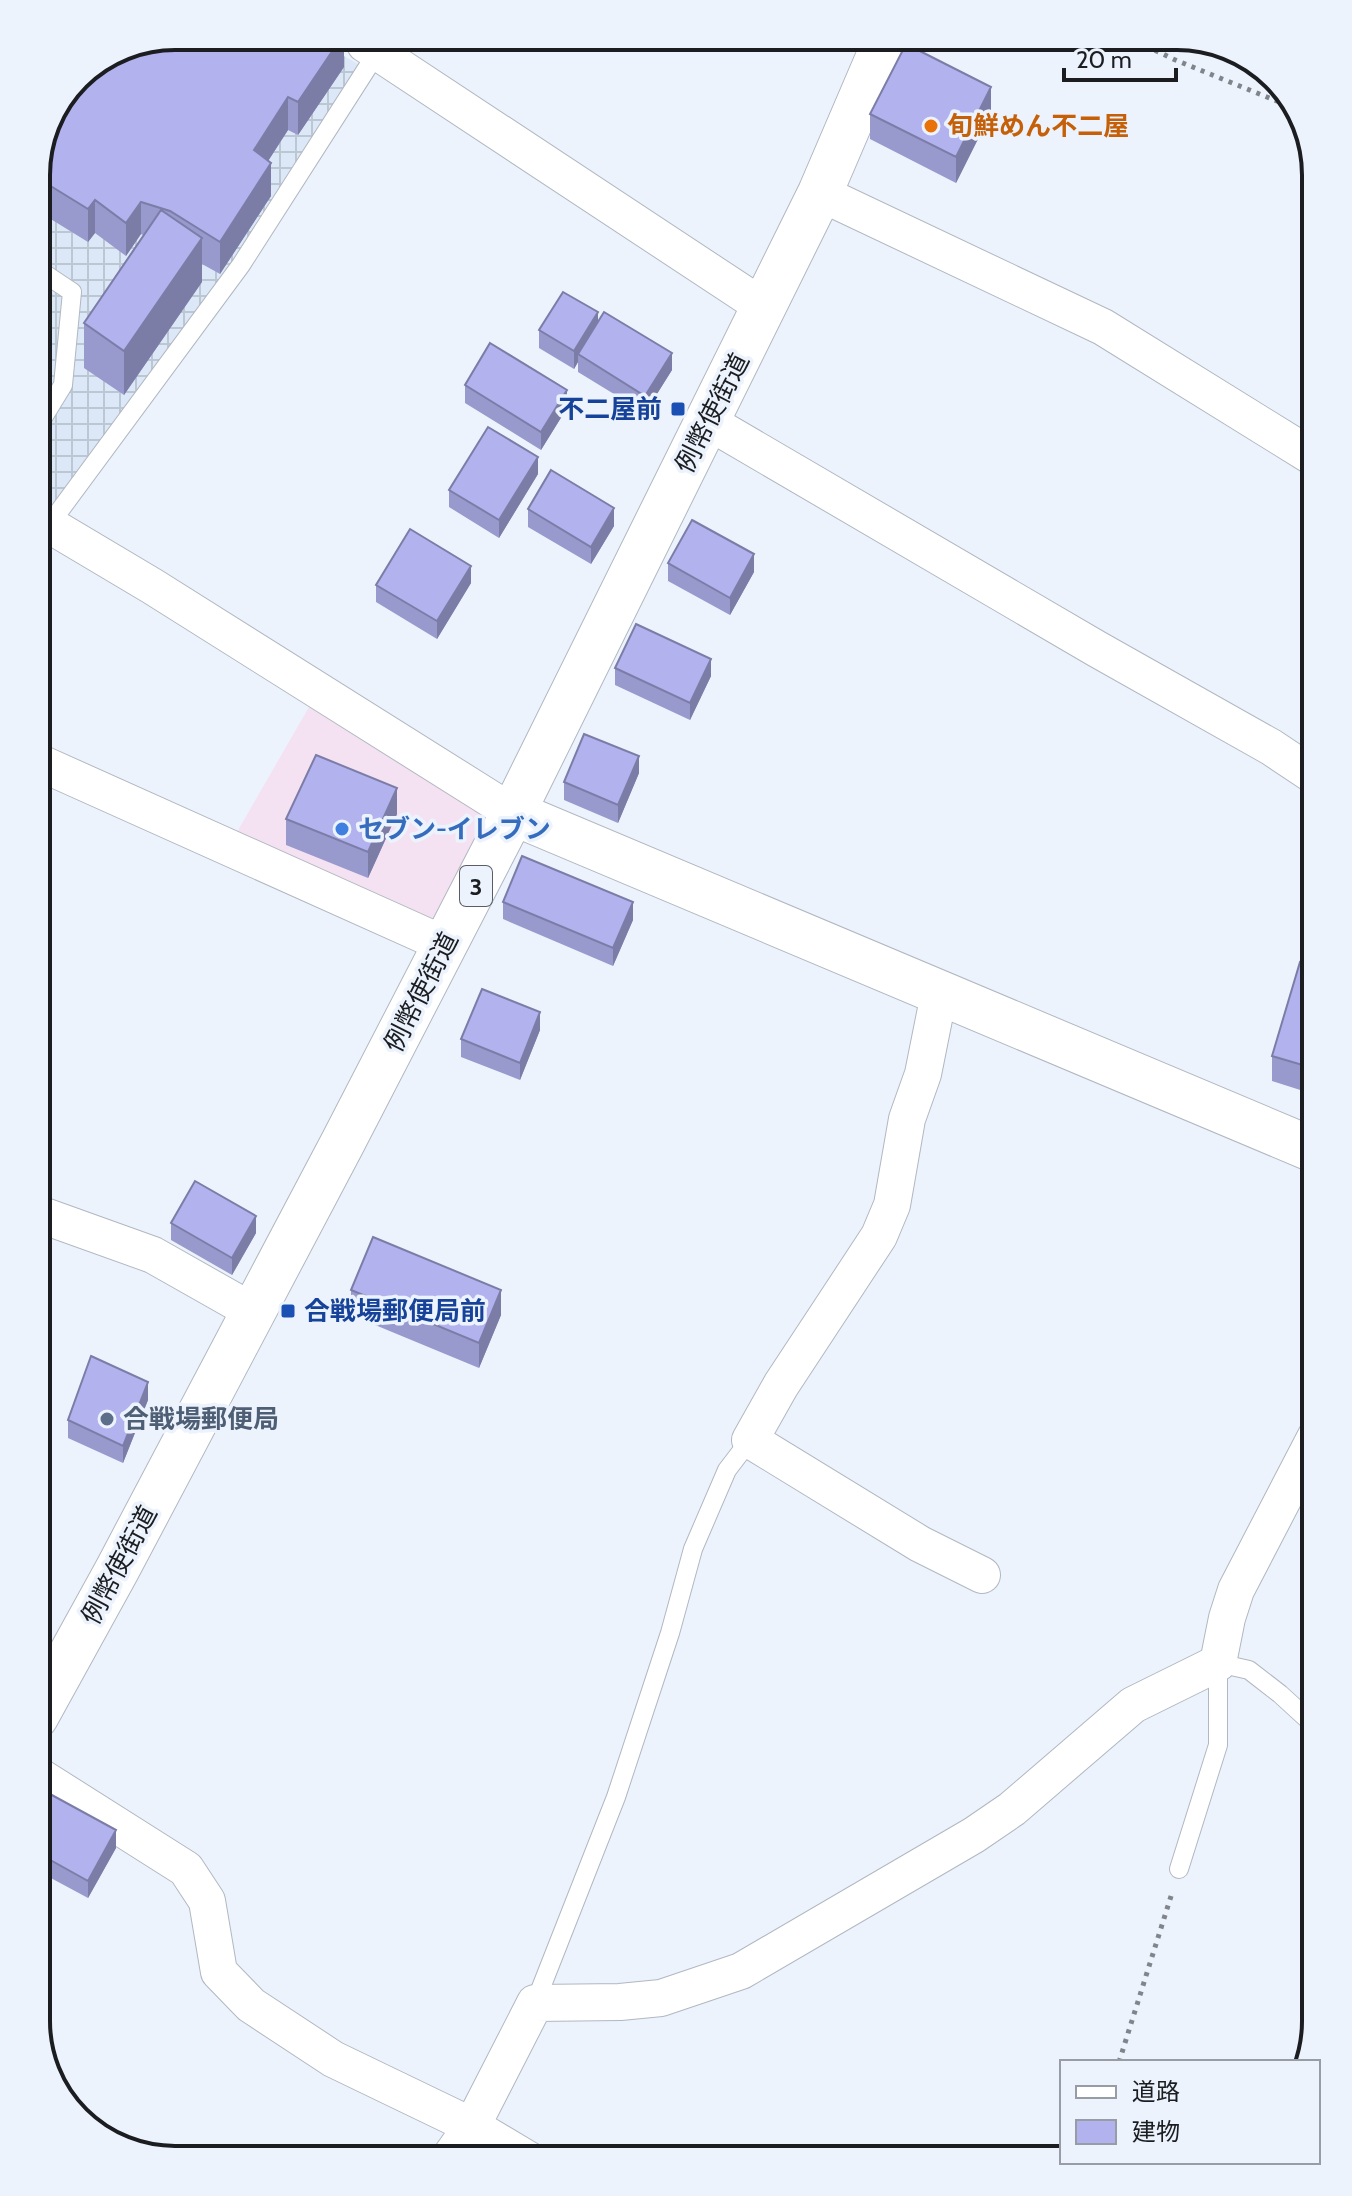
<svg xmlns="http://www.w3.org/2000/svg" width="1352" height="2196" font-family="Cabin,'Noto Sans JP',sans-serif">
  <defs>
    <pattern id="industrial-grid" width="8" height="8" patternUnits="userSpaceOnUse" patternTransform="scale(2)"><rect width="8" height="8" fill="#dce8f8"/><path d="M0 4h8M4 0v8" fill="none" stroke="#bcc7d4"/></pattern>
  </defs>
  <rect width="100%" height="100%" fill="#ecf3fd"/>
  <!-- commercial -->
  <path fill="#f4e2f2" d="M309,707L491,816L435,922L237,832Z"/>
  <!-- industrial -->
  <path fill="url(#industrial-grid)" d="M324,45L360,65L229,274L54,504L36,494V167Z"/>
  <g fill="none" stroke-linecap="round" stroke-linejoin="round">
    <!-- lane casing -->
    <g stroke="#b1b8c1" stroke-width="20">
      <path id="lane" d="M36,429L63,385L72,292L36,268
        M49,525L241,265L378,51
        M1179,1869L1218,1745V1663L1249,1670L1280,1694L1316,1727
        M535,2003L616,1797L670,1633L693,1549L727,1470L750,1440"/>
    </g>
    <!-- street casing -->
    <g stroke="#b1b8c1" stroke-width="38">
      <path id="street" d="M365,44L765,308
        M820,193L1103,327L1316,459
        M707,421L1097,649L1271,747L1316,777
        M36,517L152,586L513,813
        M36,761L446,945
        M939,994L923,1074L907,1119L892,1205L879,1236L781,1385L750,1440L920,1544L982,1575
        M36,1213L153,1255L252,1311
        M36,1774L186,1869L207,1901L219,1972L251,2005L333,2059L472,2126L529,2160
        M448,2160L472,2126L535,2003L620,2002L661,1998L741,1971L974,1835L1012,1809L1133,1705L1218,1663L1227,1618L1236,1590L1316,1436"/>
    </g>
    <!-- secondary casing -->
    <g stroke="#b1b8c1" stroke-width="46">
      <path id="secondary" d="M513,813L1316,1151"/>
    </g>
    <!-- primary casing -->
    <g stroke="#b1b8c1" stroke-width="46">
      <path id="primary" d="M36,1717L117,1570L342,1144L513,813L820,193L886,39"/>
    </g>
    <!-- path -->
    <path stroke="#80858c" stroke-width="5" stroke-dasharray="4 6" stroke-linecap="butt" d="M1128,37L1173,59L1299,110
      M1119,2062L1172,1893"/>
    <!-- lane -->
    <use href="#lane" stroke="#fff" stroke-width="18"/>
    <!-- street -->
    <use href="#street" stroke="#fff" stroke-width="36"/>
    <!-- secondary -->
    <use href="#secondary" stroke="#fff" stroke-width="44"/>
    <!-- primary -->
    <use href="#primary" stroke="#fff" stroke-width="44"/>
  </g>
  <!-- wall -->
  <path fill="#9899cd" d="M344,44V67L298,135L288,130L268,161L271,196L220,274L202,264V282L124,395L84,368V323L143,235L141,234L126,256L95,233L88,242L36,210V167Z
    M991,113L956,183L870,139V114Z
    M598,322L672,370L645,413L578,372V362L574,369L539,348V330Z
    M465,385L567,408L541,450L465,403Z
    M538,474L499,538L449,507V490Z
    M528,509L614,526L591,564L528,527Z
    M668,563L754,572L730,615L668,581Z
    M471,583L437,639L376,602V585Z
    M615,668L711,676L690,720L615,685Z
    M639,773L618,823L564,800V782Z
    M397,814L368,878L286,845V819Z
    M503,902L633,920L613,966L503,919Z
    M1316,967V1095L1272,1081V1056Z
    M540,1030L520,1080L461,1057V1039Z
    M171,1223L256,1233L232,1275L171,1240Z
    M351,1290L501,1315L479,1368L351,1315Z
    M148,1400L123,1463L68,1438V1420Z
    M36,1794L116,1848L88,1898L36,1870Z"/>
  <!-- shaded-wall -->
  <path fill="#7c7da7" d="M337,44H344V67L298,135V102Z
    M991,87V113L956,183V157Z
    M288,97V130L254,183V150Z
    M271,163V196L220,274V242Z
    M95,200V233L88,242V209Z
    M141,202V234L126,256V223Z
    M202,238V282L124,395V351Z
    M51,295V327L36,349V316Z
    M598,312V330L578,354V362L574,369V351Z
    M672,353V370L645,413V396Z
    M567,390V408L541,450V432Z
    M538,457V474L499,538V520Z
    M614,508V526L591,564V547Z
    M754,554V572L730,615V598Z
    M471,566V583L437,639V621Z
    M711,659V676L690,720V703Z
    M639,756V773L618,823V805Z
    M397,788V814L368,878V852Z
    M633,902V920L613,966V948Z
    M540,1012V1030L520,1080V1063Z
    M256,1216V1233L232,1275V1258Z
    M501,1290V1315L479,1368V1343Z
    M148,1382V1400L123,1463V1446Z
    M116,1830V1848L88,1898V1881Z
    M42,1939V1957L36,1966V1949Z"/>
  <!-- building -->
  <path fill="#b1b2ee" stroke="#7c7da7" stroke-width="2" d="M337,44L298,102L288,97L254,150L271,163L220,242L170,211L141,202L126,223L95,200L88,209L36,177V167L77,76L122,46Z
    M906,44L991,87L956,157L870,114Z
    M161,210L202,238L124,351L84,323Z
    M36,286L51,295L36,316Z
    M563,292L598,312L574,351L539,330Z
    M604,312L672,353L645,396L578,354Z
    M490,343L567,390L541,432L465,385Z
    M488,427L538,457L499,520L449,490Z
    M551,470L614,508L591,547L528,509Z
    M692,520L754,554L730,598L668,563Z
    M410,529L471,566L437,621L376,585Z
    M636,624L711,659L690,703L615,668Z
    M584,734L639,756L618,805L564,782Z
    M316,755L397,788L368,852L286,819Z
    M522,856L633,902L613,948L503,902Z
    M1300,962L1316,967V1069L1272,1056Z
    M482,989L540,1012L520,1063L461,1039Z
    M195,1181L256,1216L232,1258L171,1223Z
    M373,1237L501,1290L479,1343L351,1290Z
    M91,1356L148,1382L123,1446L68,1420Z
    M39,1788L116,1830L88,1881L36,1852V1794Z
    M36,1936L42,1939L36,1949Z"/>
  <!-- markers -->
  <circle fill="#e8710a" stroke="#ecf3fd" stroke-width="3" cx="931" cy="126" r="8"/>
  <g fill="#1a4fb4" stroke="#ecf3fd" stroke-width="3">
    <rect x="670" y="401" width="16" height="16" rx="4"/>
    <rect x="280" y="1303" width="16" height="16" rx="4"/>
  </g>
  <circle fill="#3f7fe0" stroke="#ecf3fd" stroke-width="3" cx="342" cy="829" r="8"/>
  <circle fill="#5c6f8a" stroke="#ecf3fd" stroke-width="3" cx="107" cy="1419" r="8"/>
  <g text-anchor="middle" dominant-baseline="central" stroke-width="7" stroke-linejoin="round" paint-order="stroke">
    <!-- shield labels -->
    <rect fill="#ecf3fd" stroke="#5a5d63" stroke-width="2" x="460" y="866" width="32" height="40" rx="6"/>
    <g font-size="24" font-weight="bold" fill="#1b1d21">
      <text x="476" y="886">3</text>
    </g>
    <!-- food labels -->
    <g font-size="26" font-weight="bold" fill="#c56008" stroke="#ecf3fd" text-anchor="start">
      <text x="947" y="126">旬鮮めん不二屋</text>
    </g>
    <!-- transit labels -->
    <g font-size="26" font-weight="bold" fill="#164399" stroke="#ecf3fd" text-anchor="end">
      <text x="662" y="409">不二屋前</text>
      <text x="304" y="1311" text-anchor="start">合戦場郵便局前</text>
    </g>
    <!-- street labels -->
    <g font-size="26" fill="#1b1d21" stroke="#ecf3fd">
      <text transform="translate(712 413) rotate(-63)">例幣使街道</text>
      <text transform="translate(421 992) rotate(-63)">例幣使街道</text>
      <text transform="translate(119 1565) rotate(-62)">例幣使街道</text>
    </g>
    <!-- shop labels -->
    <g font-size="26" font-weight="bold" fill="#366cbe" stroke="#ecf3fd" text-anchor="start">
      <text x="358" y="829">セブン-イレブン</text>
    </g>
    <!-- service labels -->
    <g font-size="26" font-weight="bold" fill="#4e5e75" stroke="#ecf3fd" text-anchor="start">
      <text x="123" y="1419">合戦場郵便局</text>
    </g>
  </g>
  <!-- crop -->
  <path d="M0 0H1352V2196H0ZM175 50H1177A125 125 0 0 1 1302 175V2021A125 125 0 0 1 1177 2146H175A125 125 0 0 1 50 2021V175A125 125 0 0 1 175 50Z" fill="#ecf3fd" fill-rule="evenodd"/>
  <path fill="none" stroke="#1b1d21" stroke-width="4" d="M175 50H1177A125 125 0 0 1 1302 175V2021A125 125 0 0 1 1177 2146H175A125 125 0 0 1 50 2021V175A125 125 0 0 1 175 50Z"/>
  <!-- legend -->
  <rect x="1060" y="2060" width="260" height="104" fill="#ecf3fd" stroke="#989da5" stroke-width="2"/>
  <rect x="1076" y="2086" width="40" height="12" fill="#ffffff" stroke="#989da5" stroke-width="2"/>
  <text x="1132" y="2100" font-size="24" fill="#1b1d21">道路</text>
  <rect x="1076" y="2120" width="40" height="24" fill="#b1b2ee" stroke="#989da5" stroke-width="2"/>
  <text x="1132" y="2140" font-size="24" fill="#1b1d21">建物</text>
  <!-- scale -->
  <path d="M1064 68v12h112v-12" fill="none" stroke="#1b1d21" stroke-width="4"/>
  <text x="1076" y="68" font-size="24" fill="#1b1d21" stroke="#ecf3fd" stroke-width="6" paint-order="stroke">20 m</text>
</svg>
